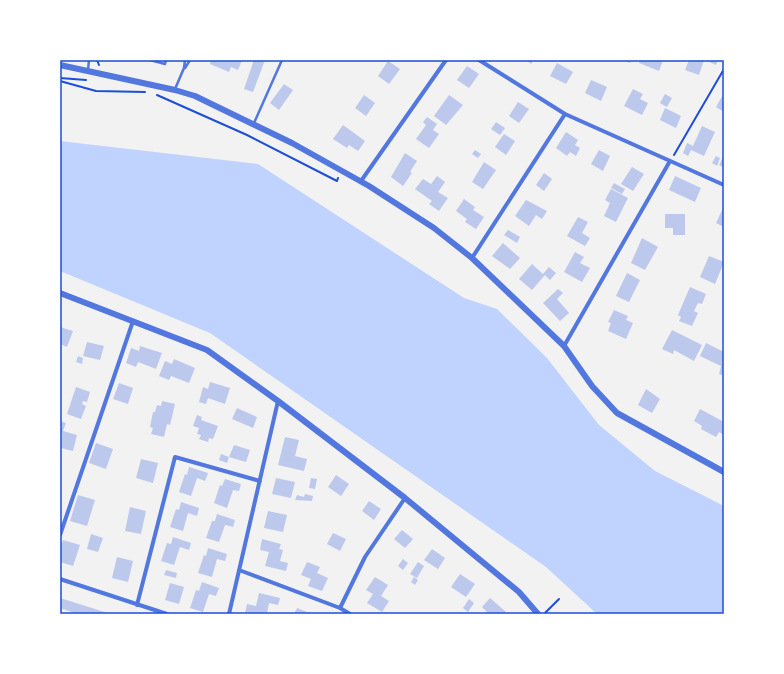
<svg xmlns="http://www.w3.org/2000/svg" width="784" height="674" font-family="'Asap Condensed',sans-serif">
  <rect width="100%" height="100%" fill="#f2f2f2"/>
  <!-- water -->
  <path fill="#bfd3fe" d="M60,141L258,164L464,298L497,309L547,358L599,425L655,471L724,506V614H597L546,567L210,333L60,271Z"/>
  <!-- building -->
  <path fill="#bdc9ec" d="M211,60H242L238,70L231,67L229,72L210,64Z
    M254,60H265L253,92L244,89Z
    M526,60H534L531,64Z
    M622,60H632L630,63Z
    M641,60H663L659,71L639,63Z
    M689,60H704L699,75L685,70Z
    M705,60H718L716,65Z
    M388,61L400,69L389,84L378,76Z
    M557,63L573,72L566,84L550,76Z
    M467,66L479,74L469,88L457,80Z
    M591,80L607,87L601,101L585,93Z
    M284,84L293,90L279,110L270,103Z
    M633,89L643,94L640,99L648,103L642,115L624,106Z
    M724,93V112L716,107Z
    M665,94L672,98L667,107L660,103Z
    M364,95L375,103L366,116L355,108Z
    M449,95L463,105L446,125L434,116Z
    M518,102L529,109L519,123L509,116Z
    M665,108L681,116L676,128L660,120Z
    M427,117L437,124L433,130L439,134L429,148L416,139L426,125L423,122Z
    M496,122L505,128L500,135L491,129Z
    M343,125L365,141L358,151L349,145L347,148L333,139Z
    M702,126L715,132L704,156L691,150L688,156L683,153L687,143L693,146Z
    M566,132L578,140L575,145L580,148L576,156L570,152L567,156L556,148Z
    M504,134L515,141L506,155L495,147Z
    M475,150L481,154L478,158L472,154Z
    M599,150L610,156L603,171L591,164Z
    M405,153L417,161L410,172L412,173L403,186L391,177Z
    M724,155V168L719,165Z
    M716,156L720,158L717,166L712,163Z
    M484,162L496,170L483,189L472,182Z
    M632,167L644,174L633,191L621,184Z
    M544,173L552,179L544,191L536,185Z
    M437,176L445,182L438,192L448,198L439,211L429,204L432,201L415,189L423,179L431,184Z
    M675,176L701,188L695,202L669,190Z
    M614,183L625,189L622,194L611,188Z
    M611,189L628,198L616,222L604,216L610,203L605,200Z
    M464,199L475,207L473,210L484,217L476,229L465,222L467,219L456,211Z
    M526,200L547,211L542,219L536,215L529,226L515,216Z
    M724,206V227L716,223Z
    M665,214H685V235H673V228H665Z
    M578,217L588,222L582,233L590,238L585,246L567,236Z
    M508,230L520,237L517,243L504,235Z
    M642,238L658,247L645,270L631,263Z
    M503,243L520,258L510,269L492,256Z
    M575,252L584,257L580,263L590,268L582,282L564,272Z
    M709,256L724,262L715,284L700,277Z
    M532,264L543,274L549,267L556,273L550,280L545,275L532,290L519,279Z
    M627,273L640,280L629,302L616,296Z
    M690,287L706,294L702,304L698,303L694,311L698,313L692,326L679,321L681,317L678,315Z
    M558,289L563,293L557,299L569,313L560,321L543,303Z
    M614,310L628,316L626,320L633,323L626,339L608,331L611,323L608,322Z
    M60,327L73,331L67,347L60,344Z
    M672,330L702,345L694,361L674,350L673,354L662,349Z
    M87,342L104,346L100,360L83,356Z
    M706,343L724,352V376L719,374L721,366L700,356Z
    M140,346L162,353L156,369L138,362L136,367L126,363L131,348L139,351Z
    M78,356L83,358L82,364L76,362Z
    M174,359L195,368L189,383L171,376L169,380L159,376L165,361L172,364Z
    M210,382L230,388L225,404L208,398L206,404L199,402L203,387L208,389Z
    M119,383L133,388L128,404L113,399Z
    M76,387L90,392L87,402L83,401L82,404L86,406L81,419L67,414Z
    M646,389L660,399L652,413L638,405Z
    M162,401L175,404L170,425L167,424L164,437L151,434L153,428L150,427L153,412H155L157,405L161,406Z
    M237,408L257,417L253,428L232,419Z
    M700,409L724,422V435L719,432L716,437L701,429L702,426L694,421Z
    M197,415L202,417L201,420L218,426L213,439L209,438L208,442L199,439L201,435L197,434L199,428L193,426Z
    M60,421L66,423L63,431L77,435L73,451L61,448L60,451L62,433L60,432Z
    M285,437L299,440L295,456L307,459L304,471L278,465Z
    M96,443L113,449L106,469L89,463Z
    M234,445L250,450L246,462L229,457Z
    M221,454L229,457L227,463L219,460Z
    M141,459L158,463L153,483L136,478Z
    M189,467L208,473L205,481L197,478L191,496L179,492L185,474L187,475Z
    M336,475L349,484L341,496L328,487Z
    M276,478L295,482L291,498L272,494Z
    M311,478L317,479L315,489L309,488Z
    M225,479L241,484L239,491L233,490L227,508L214,503L220,485L222,486Z
    M305,494L313,496L312,501L295,500L297,495L304,497Z
    M78,495L95,500L87,526L70,521Z
    M369,501L381,509L374,520L362,511Z
    M181,502L199,508L197,516L188,513L183,531L170,527L176,509L179,510Z
    M130,507L146,511L141,534L125,531Z
    M268,511L287,515L283,532L264,528Z
    M217,514L235,520L233,527L225,525L219,542L206,538L212,521H215Z
    M402,530L413,539L405,548L394,539Z
    M333,533L346,539L340,551L327,544Z
    M91,534L103,538L98,552L87,549Z
    M173,537L191,543L189,550L180,547L174,565L161,561L167,543L171,544Z
    M262,539L281,544L279,549L283,550L280,561L288,563L286,571L265,566L269,552L260,550Z
    M63,540L80,545L73,566L60,562V548Z
    M208,548L227,554L225,561L217,559L212,577L198,573L204,555L206,556Z
    M432,549L445,558L438,569L424,560Z
    M117,557L133,561L128,582L112,578Z
    M403,559L408,563L403,570L398,566Z
    M307,562L320,567L317,573L328,578L322,591L308,586L311,579L301,575Z
    M418,562L424,566L417,578L410,574Z
    M166,570L177,573L176,578L164,575Z
    M460,574L475,584L466,597L451,587Z
    M375,577L388,585L381,596L389,601L382,612L367,603L373,594L366,590Z
    M414,577L418,580L415,585L411,582Z
    M202,582L219,588L216,596L209,594L203,612L190,608L196,590L199,591Z
    M170,583L184,587L179,604L165,600Z
    M259,593L280,598L278,605L269,603L267,614H245L247,604L256,606Z
    M60,598L111,614H78L60,608Z
    M490,598L506,612L503,614H489L482,607Z
    M469,599L474,603L468,612L463,608Z
    M297,608L307,612L306,614H294Z"/>
  <g fill="none" stroke-linecap="round" stroke-linejoin="round">
    <!-- path -->
    <path stroke="#1d4ed8" stroke-width="2" d="M97,60L99,65
      M60,78L86,80
      M60,81L96,91L145,92
      M157,95L247,135L337,181L338,178
      M674,155L724,69
      M545,613L559,599"/>
    <!-- service -->
    <path stroke="#5277de" stroke-width="2.5" d="M150,60L165,64L166,60
      M185,68L190,60
      M88,70L89,60
      M175,89L184,68L185,60
      M254,123L282,60"/>
    <!-- minor -->
    <path stroke="#5277de" stroke-width="4" d="M479,60L565,114L724,185
      M361,181L446,60
      M472,258L565,114
      M564,346L670,161
      M60,535L133,321
      M239,570L340,608L350,614
      M60,579L167,614
      M137,605L175,457L260,481
      M340,608L365,557L405,498
      M229,614L278,401"/>
    <!-- tertiary -->
    <path stroke="#5277de" stroke-width="6" d="M60,65L175,90L195,96L292,143L369,186L434,228L472,258L564,346L592,386L617,413L724,472
      M60,293L207,350L278,401L405,498L519,592L538,614"/>
  </g>
  <!-- border -->
  <rect width="784" height="674" fill="none" stroke="#ffffff" stroke-width="122"/>
  <rect x="61" y="61" width="662" height="552" fill="none" stroke="#1d4ed8" stroke-width="1.5"/>
</svg>
